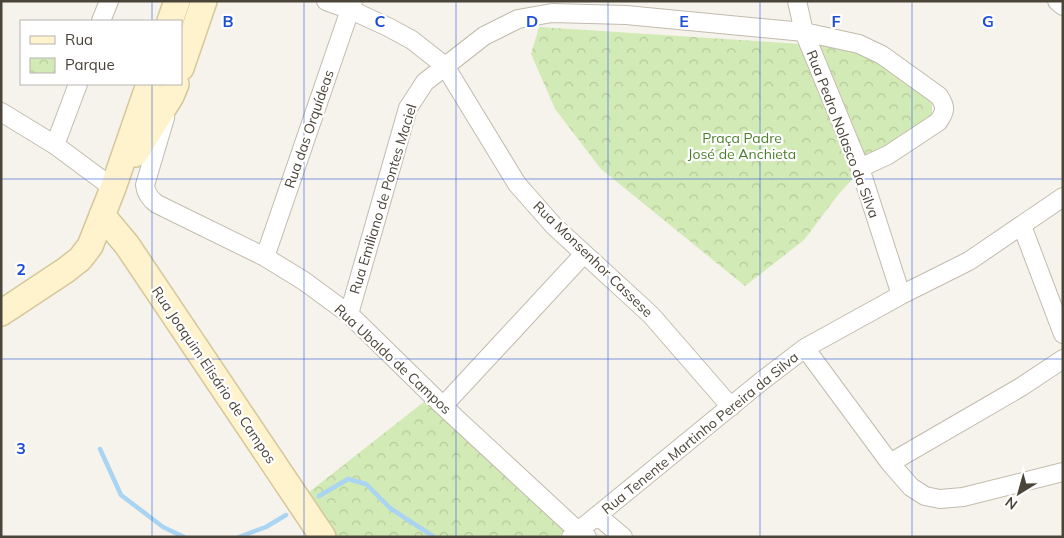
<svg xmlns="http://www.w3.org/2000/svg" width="1064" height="538" font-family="Mulish,sans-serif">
  <defs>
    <pattern id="park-crowns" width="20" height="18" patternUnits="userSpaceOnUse" patternTransform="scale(1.25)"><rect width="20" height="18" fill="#d2eab5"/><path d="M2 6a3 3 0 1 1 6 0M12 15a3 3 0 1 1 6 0" fill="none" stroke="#b6ca9c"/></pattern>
  </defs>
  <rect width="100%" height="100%" fill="#f6f3ec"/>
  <!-- park -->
  <path fill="url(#park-crowns)" d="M539,27L849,47L869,57L925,93L932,104V115L921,126L855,176L838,195L804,240L745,286L601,169L555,109L531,54Z
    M425,401L565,531L559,537H333L304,496Z"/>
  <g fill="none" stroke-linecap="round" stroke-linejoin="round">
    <!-- stream -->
    <path stroke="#a9d4f2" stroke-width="4.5" d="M100,449L121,495L163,527L184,537
      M319,496L348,479L366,484L390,508L434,537
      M239,537L266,527L286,515"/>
    <!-- street casing -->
    <g stroke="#c2bbae" stroke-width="20">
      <path id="street" d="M326,1L351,10L388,27L412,40L445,66L517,184L554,226L651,315L731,407
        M797,1L804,32L860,168L901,295
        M1057,1L1063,6
        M101,21L109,1
        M1,112L55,145L113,188
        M165,118L145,185C146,194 150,199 157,204L265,257L304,281L349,314L443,406L578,531L587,537
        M55,145L78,84
        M1022,226L1063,334
        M265,257L353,1
        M349,314L408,108L425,82L484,36L518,19L552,13L626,15L804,32L859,44L882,55L939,96C946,107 946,111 938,122L888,155L860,168
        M805,348L890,463L911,487L925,496L940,499L963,497L1063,472
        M443,406L584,254
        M890,463L1021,387L1063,359
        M598,516L623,537
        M571,537L763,380L805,348L901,295L969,261L1063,197"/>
    </g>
    <!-- secondary casing -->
    <g stroke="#d6c79b" stroke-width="28">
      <path id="secondary" d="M170,21L177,1
        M181,68L204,1
        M135,154L171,96L176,84
        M102,215L127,245L323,537
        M1,313L66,270L80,259L90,246L113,188L149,84"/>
    </g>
    <!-- street -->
    <use href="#street" stroke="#fff" stroke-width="18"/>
    <!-- secondary -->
    <use href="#secondary" stroke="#fff3cd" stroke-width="25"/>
  </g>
  <!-- grid -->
  <path fill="none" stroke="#1d4ed8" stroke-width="1" stroke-opacity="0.55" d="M152,1V21M304,1V537M456,1V537M608,1V537M760,1V537M912,1V537M152,84V537M1,179H1063M1,359H1063"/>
  <g text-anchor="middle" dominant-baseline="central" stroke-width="4.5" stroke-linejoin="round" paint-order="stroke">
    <!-- street labels -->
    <g font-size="14" fill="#4b4439" stroke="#fff">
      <text transform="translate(309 129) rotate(-71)">Rua das Orquídeas</text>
      <text transform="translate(843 134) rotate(69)">Rua Pedro Nolasco da Silva</text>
      <text transform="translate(383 199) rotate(-73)">Rua Emiliano de Pontes Maciel</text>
      <text transform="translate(593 259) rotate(44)">Rua Monsenhor Cassese</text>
      <text transform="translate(393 359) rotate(43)">Rua Ubaldo de Campos</text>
      <text transform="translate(214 375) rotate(56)">Rua Joaquim Elisário de Campos</text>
      <text transform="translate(700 433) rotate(-39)">Rua Tenente Martinho Pereira da Silva</text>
    </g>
    <!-- park labels -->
    <g font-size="14" fill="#4a7f2a" stroke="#fff">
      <text x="742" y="138">Praça Padre<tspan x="742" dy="16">José de Anchieta</tspan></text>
    </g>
  </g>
  <g font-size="16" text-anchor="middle" font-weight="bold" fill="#1d4ed8" stroke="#fff" stroke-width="4.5" stroke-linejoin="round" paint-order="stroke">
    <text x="228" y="27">B</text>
    <text x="380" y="27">C</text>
    <text x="532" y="27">D</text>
    <text x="684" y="27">E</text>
    <text x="836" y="27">F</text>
    <text x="988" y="27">G</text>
    <text x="21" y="275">2</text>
    <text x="21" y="454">3</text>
  </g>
  <!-- border -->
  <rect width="1064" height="538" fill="none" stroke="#4b4439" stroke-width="5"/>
  <!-- legend -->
  <rect x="20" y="20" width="162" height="65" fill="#ffffff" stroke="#b7b4b0"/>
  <rect x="30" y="36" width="25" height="8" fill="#fff3cd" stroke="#b7b4b0"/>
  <text x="65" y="45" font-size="15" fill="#4b4439">Rua</text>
  <rect x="30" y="58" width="25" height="15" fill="url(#park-crowns)" stroke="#b7b4b0"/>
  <text x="65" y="70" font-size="15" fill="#4b4439">Parque</text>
  <!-- north arrow -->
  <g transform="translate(1019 493) rotate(217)" stroke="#ffffff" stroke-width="4" paint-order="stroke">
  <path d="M0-4L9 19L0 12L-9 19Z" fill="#4b4439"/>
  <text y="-8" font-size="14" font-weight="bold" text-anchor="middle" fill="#4b4439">N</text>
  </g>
</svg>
